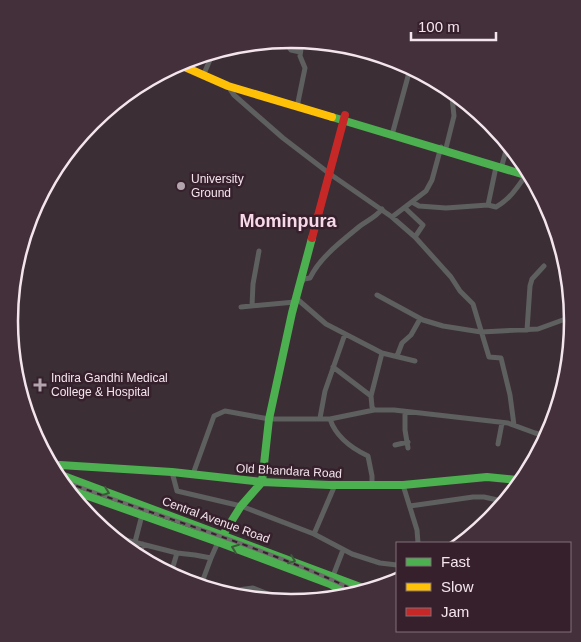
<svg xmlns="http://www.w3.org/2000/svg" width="581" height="642" font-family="Arial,sans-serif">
  <rect width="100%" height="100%" fill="#3b2e35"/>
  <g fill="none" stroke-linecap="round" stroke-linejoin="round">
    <!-- street -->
    <path stroke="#5e5f5f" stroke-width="5" d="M291,39L289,47L291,50L300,52
      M203,76L212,55
      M228,86L234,95L283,138L330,174L392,217L426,191L432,180L441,147
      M297,107L305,68L300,56L302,42
      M392,135L410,69
      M445,152L454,116L452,97
      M502,165L507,147
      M412,202L419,206L446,208L488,205L496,207C509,200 517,188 526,175
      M488,205L496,167
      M405,208L423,225L415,237
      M392,217L415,237L451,277L460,291L473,304L489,357L501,358L510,395L514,425
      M301,283L304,279L310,278C320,257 342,241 360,226C368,220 376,217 382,209
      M377,295L423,320L443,326L481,332L538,329L571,317
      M296,298L326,324L382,353L415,361
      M252,306L253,284L259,251
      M241,307L295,302
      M527,330L530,286L532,279L544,266
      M397,356L402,343L411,335L420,319
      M333,367L371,396L372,407L374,410
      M371,396L382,353
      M405,412V430L408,448
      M320,418L325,391L345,334
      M330,419C336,437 351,448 368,456L372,476V484
      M498,444L502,423
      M395,445L408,442
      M172,472L177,491L241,506L314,534L352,554L380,563L397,565
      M193,474L214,416L225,411L269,419H330L374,410H394L508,423L535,433L546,436
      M403,485L417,530L418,543
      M410,506L473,497H484L502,501
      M314,534L335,485
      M118,538L177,553L195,555L211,558L218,542
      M135,542L142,515
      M140,553L143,544
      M171,573L177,553
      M333,576L343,550
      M201,585L211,558
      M230,591L253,588L291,603"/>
    <!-- fast -->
    <path stroke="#4caf50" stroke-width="8" d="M332,117L525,175
      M59,472L60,465L172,472L262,482L329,485H403L487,477L517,480
      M61,475L363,588
      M71,490L218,542L330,584L345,592
      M221,538L241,506L262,482L269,419L292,313L312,238"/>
    <!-- slow -->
    <path stroke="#ffc107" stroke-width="8" d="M178,64L228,86L332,117"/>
    <!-- jam -->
    <path stroke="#c62828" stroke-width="8" d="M312,238L345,115"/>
    <!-- rail casing -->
    <g stroke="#6e6a6c" stroke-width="4">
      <path id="rail" d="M66,482C162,518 261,546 354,590"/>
    </g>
    <!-- rail -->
    <use href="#rail" stroke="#35202c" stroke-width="2" stroke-dasharray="5.5" stroke-linecap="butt"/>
  </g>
  <!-- one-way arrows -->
  <defs><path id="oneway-chevron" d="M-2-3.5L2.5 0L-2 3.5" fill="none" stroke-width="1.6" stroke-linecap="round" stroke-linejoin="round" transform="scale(1.25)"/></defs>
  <g stroke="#3e593a">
    <use href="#oneway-chevron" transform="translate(106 492) rotate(20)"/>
    <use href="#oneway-chevron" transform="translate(235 548) rotate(-159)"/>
    <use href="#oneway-chevron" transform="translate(292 560) rotate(21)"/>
  </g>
  <!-- markers -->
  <g fill="#b3a5ad" stroke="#35202c" stroke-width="2">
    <circle cx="181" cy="186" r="5"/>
    <path d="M37.5 377.5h5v5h5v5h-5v5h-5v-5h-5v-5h5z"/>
  </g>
  <g text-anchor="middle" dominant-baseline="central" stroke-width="5" stroke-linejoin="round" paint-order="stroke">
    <!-- poi labels -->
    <g font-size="12" fill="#f4e5ed" stroke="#35202c" text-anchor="start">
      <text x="191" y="179">University<tspan x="191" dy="14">Ground</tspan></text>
      <text x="51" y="378">Indira Gandhi Medical<tspan x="51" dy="14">College &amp; Hospital</tspan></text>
    </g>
    <!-- street labels -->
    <g font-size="12" fill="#f4e5ed" stroke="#35202c">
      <text transform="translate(289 471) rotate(3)">Old Bhandara Road</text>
      <text transform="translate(216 520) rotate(20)">Central Avenue Road</text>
    </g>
    <!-- district labels -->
    <g font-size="18" font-weight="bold" fill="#f7d9e9" stroke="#35202c">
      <text x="288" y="221">Mominpura</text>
    </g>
  </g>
  <!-- crop -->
  <path d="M0 0H581V642H0ZM18 321a273 273 0 1 1 546 0a273 273 0 1 1-546 0Z" fill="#44303b" fill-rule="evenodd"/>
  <path fill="none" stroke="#f4e5ed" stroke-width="2.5" d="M18 321a273 273 0 1 1 546 0a273 273 0 1 1-546 0Z"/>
  <!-- legend -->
  <rect x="396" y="542" width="175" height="90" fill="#35202c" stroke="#816f79"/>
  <rect x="406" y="558" width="25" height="8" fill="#4caf50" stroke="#816f79"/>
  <text x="441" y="567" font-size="15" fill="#f4e5ed">Fast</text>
  <rect x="406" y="583" width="25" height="8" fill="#ffc107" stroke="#816f79"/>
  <text x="441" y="592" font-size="15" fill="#f4e5ed">Slow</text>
  <rect x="406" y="608" width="25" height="8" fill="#c62828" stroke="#816f79"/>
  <text x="441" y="617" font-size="15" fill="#f4e5ed">Jam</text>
  <!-- scale -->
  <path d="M411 32v8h85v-8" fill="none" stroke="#f4e5ed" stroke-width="2.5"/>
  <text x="418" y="32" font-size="15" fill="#f4e5ed" stroke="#35202c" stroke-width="4" paint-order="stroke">100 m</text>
</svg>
